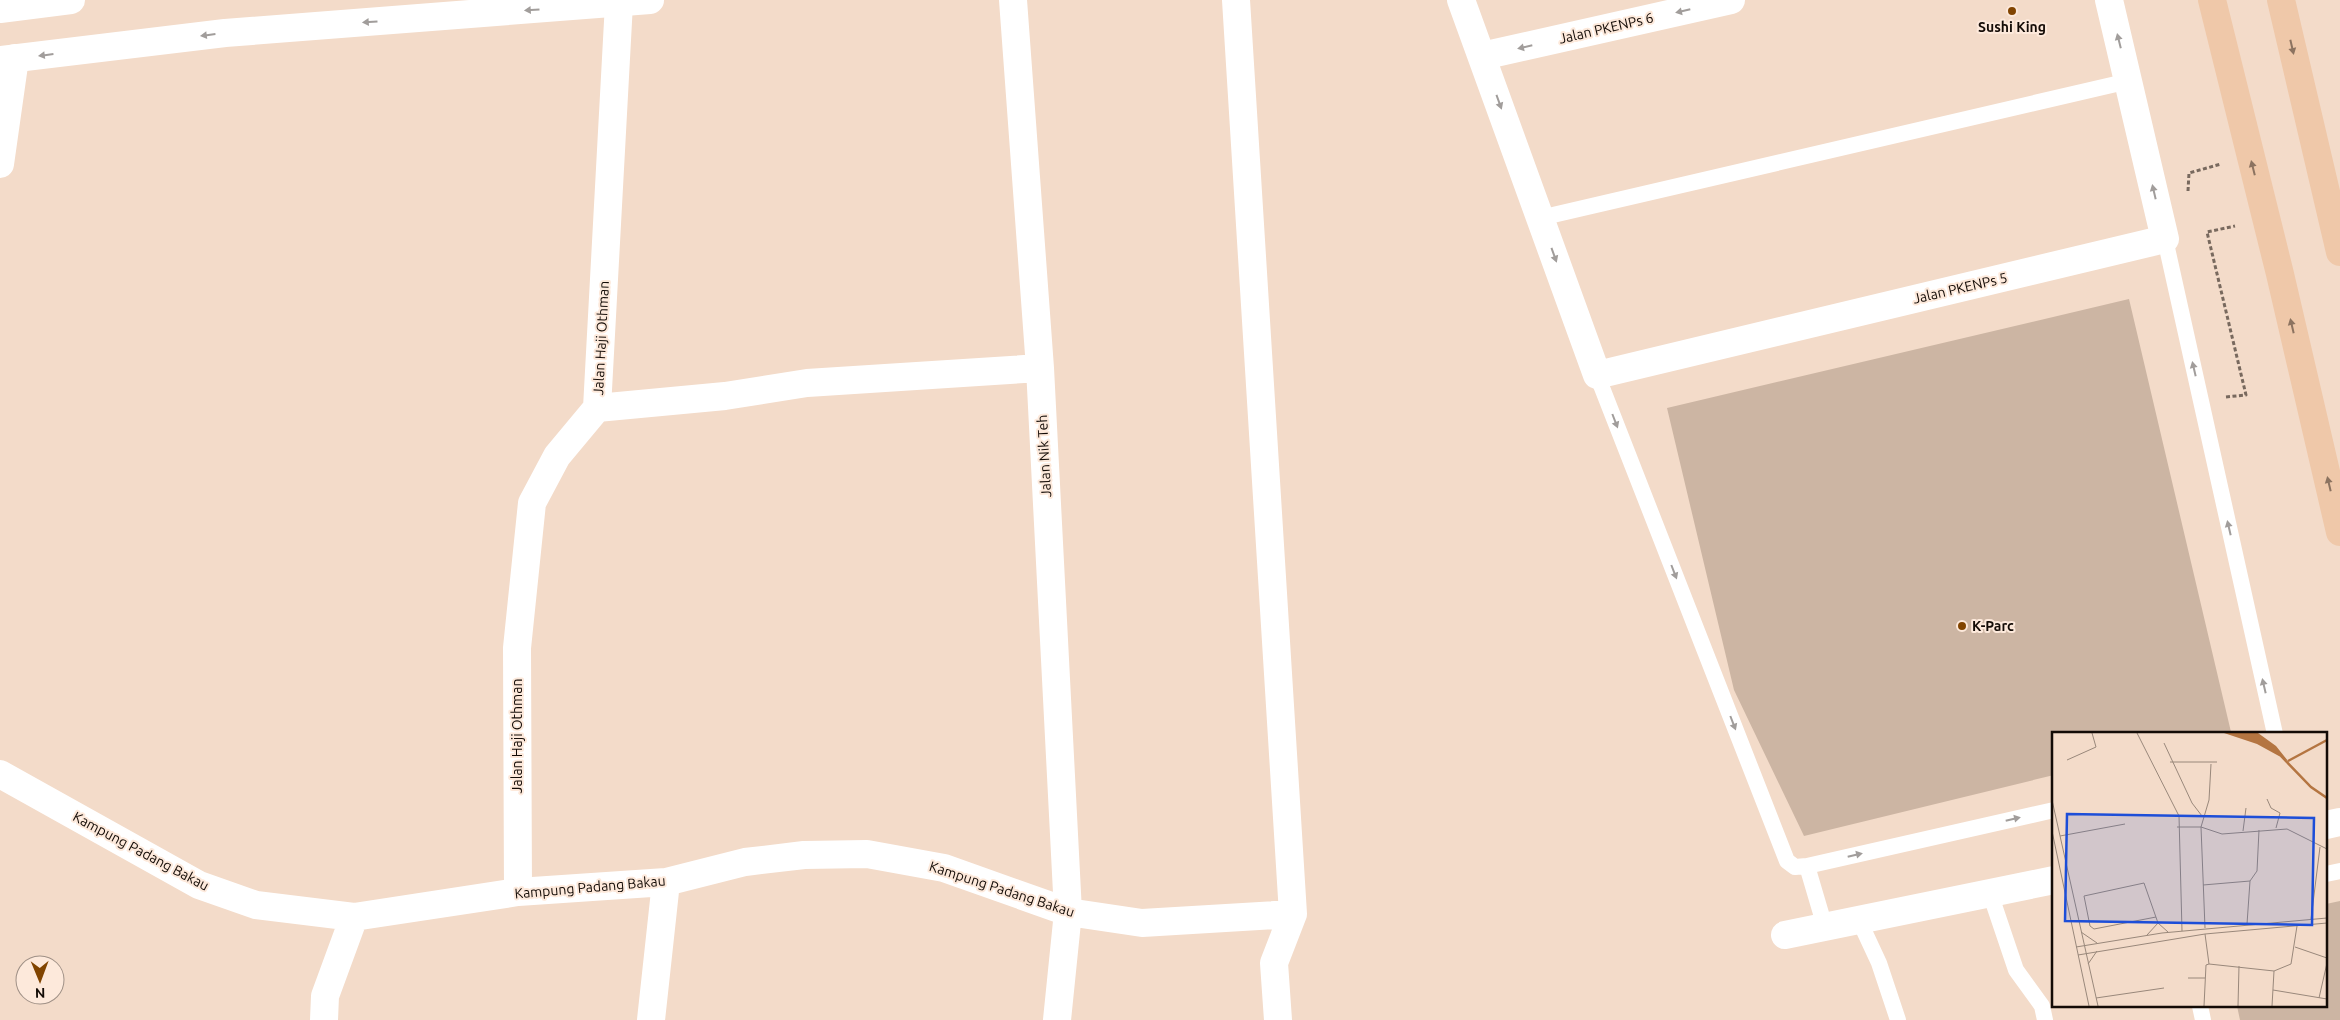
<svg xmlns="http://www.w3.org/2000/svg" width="2340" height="1020" font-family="Ubuntu,sans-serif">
  <rect width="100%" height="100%" fill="#f3dbc9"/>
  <!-- building -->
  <path fill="#ccb5a3" d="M2129,299L2231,732L2054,734V775L1804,836L1734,690L1667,408Z
    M2340,901V1020H2240L2237,1006H2326V904Z"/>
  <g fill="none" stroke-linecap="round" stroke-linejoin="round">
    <!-- path -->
    <path stroke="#78695e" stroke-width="3" stroke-dasharray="4 2.5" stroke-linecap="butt" d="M2188,191L2189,173L2221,164
      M2226,397L2246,395L2207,232L2235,226"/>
    <!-- lane -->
    <path stroke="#fff" stroke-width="16" d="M1540,218L2129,81
      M2165,239L2275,734
      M1597,375L1787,861L1795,867L1807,866L2054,810
      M1807,866L1825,927
      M2326,874L2340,871
      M1990,893L2016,970L2042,1006L2045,1020
      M1859,920L1879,963L1898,1020
      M2200,1006L2203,1020"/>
    <!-- street -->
    <path stroke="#fff" stroke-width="28" d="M1013,0L1040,368L1068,912L1057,1020
      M1236,0L1293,914L1274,963L1278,1020
      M1461,0L1597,375L2165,239L2109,0
      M1482,56L1731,0
      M0,164L15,58
      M597,408L725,396L807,383L1040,368
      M0,774L199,885L256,905L354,917L518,892L666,882L745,862L804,855L867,854L944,868L1068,912L1142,923L1293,914
      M2326,825L2340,822
      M518,892L517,648L532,503L557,456L597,408L619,3
      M1785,935L2054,880
      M324,1020L325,996L354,917
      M651,1020L666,882"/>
    <!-- secondary -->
    <path stroke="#fff" stroke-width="28" d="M0,9L71,0
      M0,60L225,33L650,0"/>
    <!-- primary -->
    <path stroke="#efc8a9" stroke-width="28" d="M2212,0L2280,274L2340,532
      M2281,0L2340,252"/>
  </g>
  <!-- one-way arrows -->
  <defs><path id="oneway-solid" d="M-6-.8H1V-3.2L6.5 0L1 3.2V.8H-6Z" transform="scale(1.25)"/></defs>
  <g fill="#a19d9b">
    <use href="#oneway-solid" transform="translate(532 10) rotate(176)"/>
    <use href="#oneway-solid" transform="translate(1683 11) rotate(167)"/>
    <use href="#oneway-solid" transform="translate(370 22) rotate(176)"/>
    <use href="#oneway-solid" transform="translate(208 35) rotate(173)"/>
    <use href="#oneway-solid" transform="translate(2119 41) rotate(-104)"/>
    <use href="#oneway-solid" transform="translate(1525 47) rotate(167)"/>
    <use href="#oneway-solid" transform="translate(46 55) rotate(173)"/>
    <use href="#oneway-solid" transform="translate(1499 102) rotate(70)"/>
    <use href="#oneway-solid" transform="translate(2154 192) rotate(-103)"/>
    <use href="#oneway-solid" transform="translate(1554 255) rotate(70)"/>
    <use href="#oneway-solid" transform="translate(2194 369) rotate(-103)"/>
    <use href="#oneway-solid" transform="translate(1615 421) rotate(69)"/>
    <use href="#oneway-solid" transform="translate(2229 528) rotate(-103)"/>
    <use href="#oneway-solid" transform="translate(1674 572) rotate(69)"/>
    <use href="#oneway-solid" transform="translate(2264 686) rotate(-103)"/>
    <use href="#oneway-solid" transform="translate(1733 723) rotate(69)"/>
    <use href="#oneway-solid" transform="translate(2013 819) rotate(-13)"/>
    <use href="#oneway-solid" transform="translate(1855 855) rotate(-13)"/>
  </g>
  <g fill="#8c7360">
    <use href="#oneway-solid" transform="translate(2292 47) rotate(77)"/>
    <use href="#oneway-solid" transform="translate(2253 168) rotate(-104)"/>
    <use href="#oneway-solid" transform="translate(2292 326) rotate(-103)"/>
    <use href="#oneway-solid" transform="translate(2329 484) rotate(-103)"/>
  </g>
  <!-- markers -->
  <g fill="#814400" stroke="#fde9db" stroke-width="2">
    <circle cx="2012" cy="11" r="5"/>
    <circle cx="1962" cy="626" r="5"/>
  </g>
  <g text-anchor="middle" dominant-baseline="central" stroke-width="4" stroke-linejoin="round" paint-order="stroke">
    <!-- poi labels -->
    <g font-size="14" font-weight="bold" fill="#130b06" stroke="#fde9db">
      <text x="2012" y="27">Sushi King</text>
      <text x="1972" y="626" text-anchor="start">K-Parc</text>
    </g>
    <!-- street labels -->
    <g font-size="14" fill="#130b06" stroke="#fde9db">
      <text transform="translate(1606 28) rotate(-13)">Jalan PKENPs 6</text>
      <text transform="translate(1960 288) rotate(-13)">Jalan PKENPs 5</text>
      <text transform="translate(601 338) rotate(-87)">Jalan Haji Othman</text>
      <text transform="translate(1044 456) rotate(-93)">Jalan Nik Teh</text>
      <text transform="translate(517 736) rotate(-90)">Jalan Haji Othman</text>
      <text transform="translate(141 851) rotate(28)">Kampung Padang Bakau</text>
      <text transform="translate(590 887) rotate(-5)">Kampung Padang Bakau</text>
      <text transform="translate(1002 889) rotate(18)">Kampung Padang Bakau</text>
    </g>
  </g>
  <!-- overview -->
  <g transform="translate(2052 732)">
    <rect width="275" height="275" fill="#f3dbc9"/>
    <path d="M172,1H206L224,14L236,29L205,12Z" fill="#b47541"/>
    <path fill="none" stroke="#b47541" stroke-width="2.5" d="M229,24L259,55L275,66M236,29L275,8"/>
    <path fill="none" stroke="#99887b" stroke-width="1" d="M85,1L127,84L130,199M112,11L140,71L150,84M15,28L44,15L40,1M118,30H165M215,67L219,76L228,81L224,96M0,68L46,274M125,95H149L170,102L235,97L275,117M0,99L37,274M191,99L194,76M8,104L73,92M151,153L198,149M104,185L42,197L38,194L32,164L92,151L106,191L116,200M259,187L268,115M195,192L198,149L205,139L207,98M153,196L149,95L157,68L159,32M29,200L45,211M153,202L157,232M95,203L106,191M24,215L110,201L275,186M243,215L275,226M26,223L153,202L275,191M36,232L45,219M222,239L239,232L245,194M136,246H153M221,258L275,267M44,266L112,256M267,266L275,231M152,274L154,233L157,232L222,239L220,274M186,274L187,234"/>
    <path fill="#1d4ed8" fill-opacity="0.15" stroke="#1d4ed8" stroke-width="2.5" d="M15,82L262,86L260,193L13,189Z"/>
    <rect width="275" height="275" fill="none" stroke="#130b06" stroke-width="2.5"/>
  </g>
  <!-- north arrow -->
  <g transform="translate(40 980) rotate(179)"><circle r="24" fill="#fde9db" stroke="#9f9086"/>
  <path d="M0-4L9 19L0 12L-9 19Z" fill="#814400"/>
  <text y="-8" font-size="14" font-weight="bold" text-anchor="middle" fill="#130b06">N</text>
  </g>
</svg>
